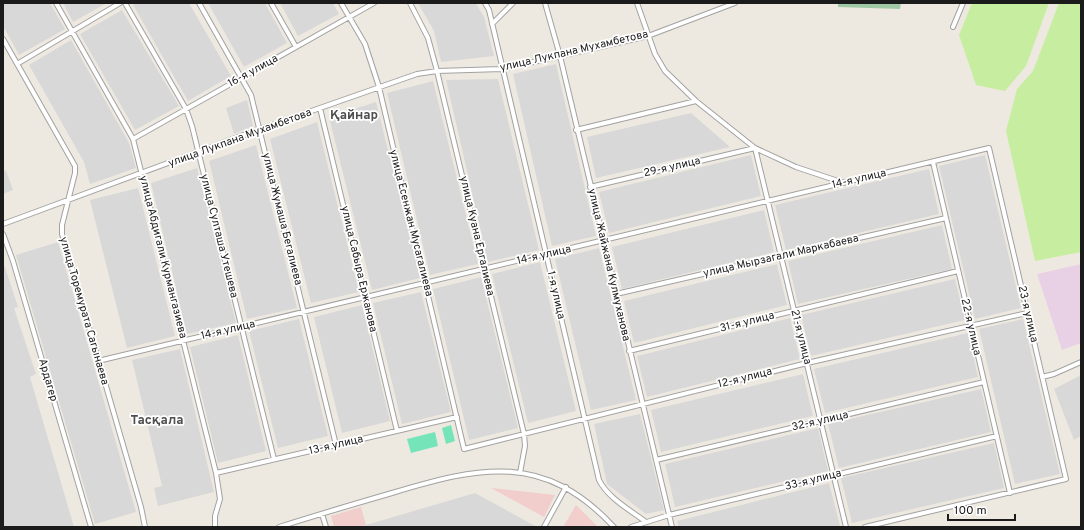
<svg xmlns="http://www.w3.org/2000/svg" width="1084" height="530" font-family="Overpass,sans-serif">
  <rect width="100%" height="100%" fill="#eee9e0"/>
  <!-- residential -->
  <path fill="#d9d8d8" d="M3,3H50L65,29L19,55L3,26Z
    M63,3H107L73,22Z
    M136,3H189L231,76L188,101L133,5Z
    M208,3H265L287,43L244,67Z
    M280,3H333L339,14L298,36Z
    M418,3H476L484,17L494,56L441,62L434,31Z
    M122,10L179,106L135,130L80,34Z
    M71,40L129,143L136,168L90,184L84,162L29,65Z
    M556,64L596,236L552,246L513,74Z
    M498,79L539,250L488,262L446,80Z
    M433,81L478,264L430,275L387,93Z
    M247,100L253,126L234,134L226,108Z
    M376,102L420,278L372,290L329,117Z
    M691,113L730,147L596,178L587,137Z
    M317,122L359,292L311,303L270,139Z
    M256,145L297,308L247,319L209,161Z
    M751,155L761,196L609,233L599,192Z
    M985,155L1021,308L975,319L939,166Z
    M197,168L236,323L187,334L151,183Z
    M929,169L939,214L786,250L775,205Z
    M6,170L13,190L3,194V172Z
    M138,188L175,336L127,348L90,200Z
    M764,210L774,252L622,289L612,247Z
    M942,225L952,269L798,304L788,261Z
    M58,242L136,512L95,524L16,255Z
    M599,248L636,400L591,410L555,259Z
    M3,261L18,307L14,308L36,374L30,377L74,527H4L3,522Z
    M540,262L576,411L528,423L492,274Z
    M777,264L787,305L634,343L624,301Z
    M481,277L518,428L469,440L433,289Z
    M955,279L965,320L811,356L801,315Z
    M421,292L451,412L402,424L373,303Z
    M362,305L390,421L342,433L314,317Z
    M790,318L800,359L647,397L637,356Z
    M299,319L328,436L278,448L249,331Z
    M1023,319L1060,474L1015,484L979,329Z
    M968,333L978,377L825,413L814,369Z
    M238,335L266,451L218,463L190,347Z
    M180,349L214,492L158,506L154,488L162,486L132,360Z
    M803,374L813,416L661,452L651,410Z
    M1081,375V436L1074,440L1054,389Z
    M981,389L991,432L839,468L828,424Z
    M640,414L664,510L646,514L607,484L594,424Z
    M818,428L828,471L675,507L665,464Z
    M994,443L1004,488L852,523L841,478Z
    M829,483L840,526L679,527L677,521Z
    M475,493L537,527H359L366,525Z"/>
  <!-- commercial -->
  <path fill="#f1cecc" d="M491,488L555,495L544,517Z
    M576,505L598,527H563Z
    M361,507L366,525L359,527H334L331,516Z"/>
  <!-- industrial -->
  <path fill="#e8d1e4" d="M1081,264V343L1062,350L1037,274Z"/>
  <!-- grass -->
  <path fill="#c7eea0" d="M972,3H1049L1026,66L1005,91L976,85L959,35Z
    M1059,3H1081V252L1035,261L1006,131L1017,89L1033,71Z"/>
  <!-- cemetery -->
  <path fill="#9fc9a5" d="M838,3H901L900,9L838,7Z"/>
  <!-- pitch -->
  <path fill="#75e5b9" d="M451,425L455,441L446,444L442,428Z
    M435,432L438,446L411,453L407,439Z"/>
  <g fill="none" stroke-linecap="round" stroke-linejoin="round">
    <!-- minor casing -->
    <g stroke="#a2a2a2" stroke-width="6">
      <path id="minor" d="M56,3L133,139L216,473L220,499L215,516V527
        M125,3L186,109L192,126L274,459
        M199,3L251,95L336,445
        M271,3L296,47
        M341,3L365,44L379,87L464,449L807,363L1027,313
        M410,3L428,38L437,71L524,434L525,446L520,473
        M485,3L489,10L599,480C608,498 630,510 646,522
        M545,3L560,56L672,527
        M637,3L655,54L665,71L696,101L755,148L796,167L844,183
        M492,24L513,3
        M953,27L963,3
        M3,39L75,166V173L62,225V234L141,507L145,527
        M17,64L120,3
        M320,108L397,431
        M576,130L696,101
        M133,139L374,3
        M933,162L1010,493
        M590,187L755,148L846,527
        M3,224L260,129L417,74L437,71L502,69L560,56L648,36L735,3
        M3,234L13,261L91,527
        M616,294L946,218
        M629,351L958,271
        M98,361L989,148L1066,479L865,527
        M1042,377L1054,374L1081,362
        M656,460L984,382
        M216,473L457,417
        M322,514L326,527
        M279,527C317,515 354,504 392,493C481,466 544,452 614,527
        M544,527L566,487
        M631,527L669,515L997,436"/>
    </g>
    <!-- minor -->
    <use href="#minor" stroke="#fff" stroke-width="4"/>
  </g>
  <g text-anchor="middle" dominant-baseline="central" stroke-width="3.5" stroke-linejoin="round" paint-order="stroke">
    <!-- street labels -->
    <g font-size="11" fill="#1b1b1b" stroke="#fff">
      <text transform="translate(574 51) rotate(-13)">улица Лукпана Мухамбетова</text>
      <text transform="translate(253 71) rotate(-29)">16-я улица</text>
      <text transform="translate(240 138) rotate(-20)">улица Лукпана Мухамбетова</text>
      <text transform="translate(672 167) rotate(-13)">29-я улица</text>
      <text transform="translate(859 179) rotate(-13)">14-я улица</text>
      <text transform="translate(282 219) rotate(76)">улица Жумаша Бегалиева</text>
      <text transform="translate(411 223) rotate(76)">улица Есенжан Мусагалиева</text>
      <text transform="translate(219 236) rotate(76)">улица Султаша Утешева</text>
      <text transform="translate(477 236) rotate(77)">улица Куана Ергалиева</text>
      <text transform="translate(544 255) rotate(-13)">14-я улица</text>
      <text transform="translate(781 256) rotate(-13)">улица Мырзагали Маркабаева</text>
      <text transform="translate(163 257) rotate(76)">улица Абдигали Курмангазиева</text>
      <text transform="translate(609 265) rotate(77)">улица Жайжана Кулмуханова</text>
      <text transform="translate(359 269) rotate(77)">улица Сабыра Ержанова</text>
      <text transform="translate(556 295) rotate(77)">1-я улица</text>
      <text transform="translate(84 311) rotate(74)">улица Торемурата Сагынаева</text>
      <text transform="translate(1028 314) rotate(77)">23-я улица</text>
      <text transform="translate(747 322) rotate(-14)">31-я улица</text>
      <text transform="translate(971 327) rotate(77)">22-я улица</text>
      <text transform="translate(228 330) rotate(-13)">14-я улица</text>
      <text transform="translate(801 337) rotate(76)">21-я улица</text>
      <text transform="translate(745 378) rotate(-14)">12-я улица</text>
      <text transform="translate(48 380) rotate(74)">Ардагер</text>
      <text transform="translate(820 421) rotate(-13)">32-я улица</text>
      <text transform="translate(336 445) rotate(-13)">13-я улица</text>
      <text transform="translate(813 480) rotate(-14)">33-я улица</text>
    </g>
    <!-- quarter labels -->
    <g font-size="13" font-weight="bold" fill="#4e4e4e" stroke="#fff">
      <text x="354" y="116">Қайнар</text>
      <text x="157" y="421">Тасқала</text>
    </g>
  </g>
  <!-- border -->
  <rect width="1084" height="530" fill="none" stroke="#1b1b1b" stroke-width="8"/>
  <!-- scale -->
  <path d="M948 514v6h67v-6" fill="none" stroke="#1b1b1b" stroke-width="2"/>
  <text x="954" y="514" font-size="12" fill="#1b1b1b" stroke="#ffffff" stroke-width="3" paint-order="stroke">100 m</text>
</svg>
